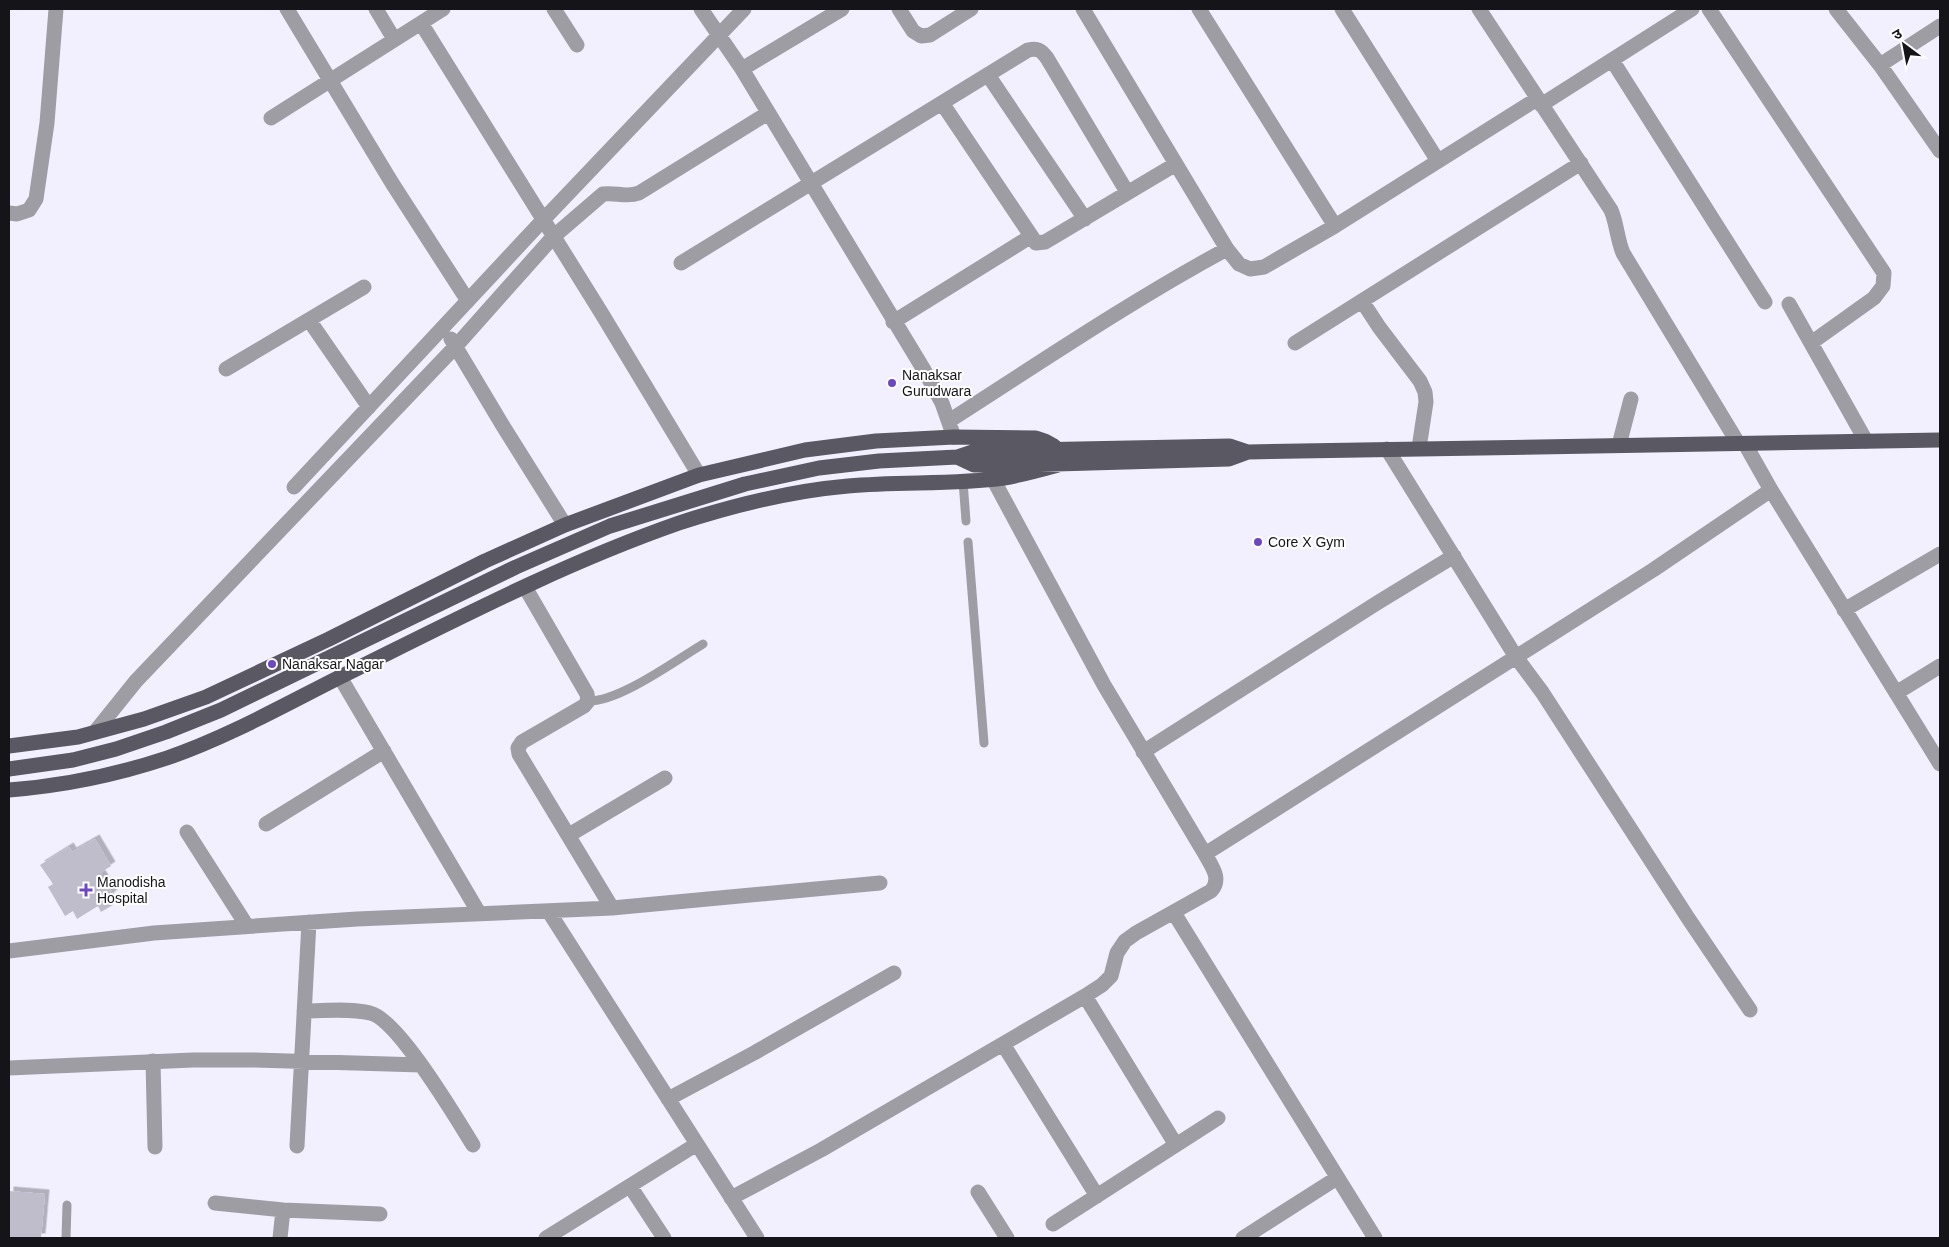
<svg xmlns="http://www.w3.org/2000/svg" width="1949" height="1247" font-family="Helvetica,'Noto Sans Devanagari',sans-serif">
  <defs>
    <filter id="shadow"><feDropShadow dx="4.5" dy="-4.5" stdDeviation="0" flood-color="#0004"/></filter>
  </defs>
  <rect width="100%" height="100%" fill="#f2f0ff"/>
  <!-- building -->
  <path fill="#bfbccb" filter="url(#shadow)" d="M95,839L111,866L100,873L113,894L109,897L113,905L101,912L98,906L77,919L73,911L65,916L48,887L53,884L40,865L69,847L72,852Z
    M9,1191L45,1194L41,1238H9Z"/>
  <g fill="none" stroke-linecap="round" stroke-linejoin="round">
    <!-- lane -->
    <path stroke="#9e9da3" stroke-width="9" d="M963,481L966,521
      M968,542L984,743
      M588,701C619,702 675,661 703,644
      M66,1238L67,1205"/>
    <!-- street -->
    <path stroke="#9e9da3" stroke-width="15" d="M287,9L392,183L468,301
      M376,9L394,39
      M554,9L577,45
      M701,9L742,69L924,370L942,403L954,437
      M899,9L913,31L921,36L930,35L971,9
      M1083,9L1227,249L1239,264L1250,269L1264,267L1335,226L1537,99
      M1199,9L1335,226
      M1342,9L1438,161
      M1479,9L1611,210C1617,224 1617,239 1623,253L1738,443
      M1709,9L1884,273L1883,286L1874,298L1811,343
      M1836,9L1880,65L1940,151
      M421,23L602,314L699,475
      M1612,60L1765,302
      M1880,65L1940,26
      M742,69L842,9
      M988,75L1085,219
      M942,103L1036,243L1045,242L1176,164
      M1541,105L1692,9
      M271,118L443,9
      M9,213L17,214L29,210L36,199L47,123L56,9
      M681,263L1028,50C1038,48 1041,50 1047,58L1127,192
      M1362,301L1379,327L1420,381L1425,392L1426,402L1419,448
      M1789,304L1866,441
      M309,320L369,407
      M893,322L1030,237
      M451,339L503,426L565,525
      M1295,343L1581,163
      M226,369L364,287
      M949,421C1041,362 1131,301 1227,249
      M1745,444L1771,490L1940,764
      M1619,445L1631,399
      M1387,449L1516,657L1542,692L1688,918L1750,1010
      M294,487L543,220L744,9
      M525,587L587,694L588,701L584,706L522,742L518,748L519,754L612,908
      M1844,610L1940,554
      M340,677L479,913
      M1896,693L1940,666
      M95,732L136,681L456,346L553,237L603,194C616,192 626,198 639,193L768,113
      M1143,752L1377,603L1454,556
      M266,824L384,751
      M187,832L247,926
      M569,835L665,778
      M1205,854L1653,570L1771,490
      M549,912L757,1238
      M1174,913L1375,1238
      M9,951L154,933L357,919L612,908L880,883
      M1085,996L1176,1145
      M304,1011C325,1011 350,1008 370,1013C398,1019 456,1118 473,1145
      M1003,1044L1097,1196
      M153,1061L155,1147
      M9,1068L193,1060H255L421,1065
      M668,1099L754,1053L894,973
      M297,1146L309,922
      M630,1186L664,1238
      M978,1192L1007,1238
      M731,1198L821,1150L1085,996L1102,985L1111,976L1117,953L1125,941L1136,933L1211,891C1222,879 1212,867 1205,854L1104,685L993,479
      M215,1203L283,1210L380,1214
      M1053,1224L1218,1118
      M280,1238L283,1210
      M546,1238L697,1144
      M1243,1238L1337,1178"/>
    <!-- primary -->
    <path stroke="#5a5862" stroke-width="15" d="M957,457L974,465H1022L1229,459L1248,452
      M9,746L78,737L144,719L206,697L329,639L485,561L565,525L699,475L805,450L876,441L954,437L1036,438L1045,441L1054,446
      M9,769L73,760L116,749L166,732L221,710L516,567L610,526L745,484L819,468L879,461L957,457L975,451L1230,446L1248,452L1940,440
      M9,790C62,786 116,775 167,758C228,737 286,704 344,675C453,621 564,563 679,523C734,505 791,491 848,486C900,481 952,485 1004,478C1022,475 1040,470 1058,465"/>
  </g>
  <!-- markers -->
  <g fill="#6e48c1" stroke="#fff" stroke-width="2">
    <circle cx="892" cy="383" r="5"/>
    <circle cx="1258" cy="542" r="5"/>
    <circle cx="272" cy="664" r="5"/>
    <path d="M83.5 882.5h5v5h5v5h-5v5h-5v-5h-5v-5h5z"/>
  </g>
  <g text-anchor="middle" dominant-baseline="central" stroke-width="4" stroke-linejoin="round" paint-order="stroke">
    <!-- poi labels -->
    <g font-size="14" fill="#151419" stroke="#fff" text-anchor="start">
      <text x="902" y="375">Nanaksar<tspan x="902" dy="16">Gurudwara</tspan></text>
      <text x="1268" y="542">Core X Gym</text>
      <text x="282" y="664">Nanaksar Nagar</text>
      <text x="97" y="882">Manodisha<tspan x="97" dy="16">Hospital</tspan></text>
    </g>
  </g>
  <!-- border -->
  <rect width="1949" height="1247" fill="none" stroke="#151419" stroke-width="20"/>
  <!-- north arrow -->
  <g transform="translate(1904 45) rotate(328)" stroke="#ffffff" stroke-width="4" paint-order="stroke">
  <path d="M0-4L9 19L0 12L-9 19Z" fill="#151419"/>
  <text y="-8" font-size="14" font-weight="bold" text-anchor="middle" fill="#151419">उ</text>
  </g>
</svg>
